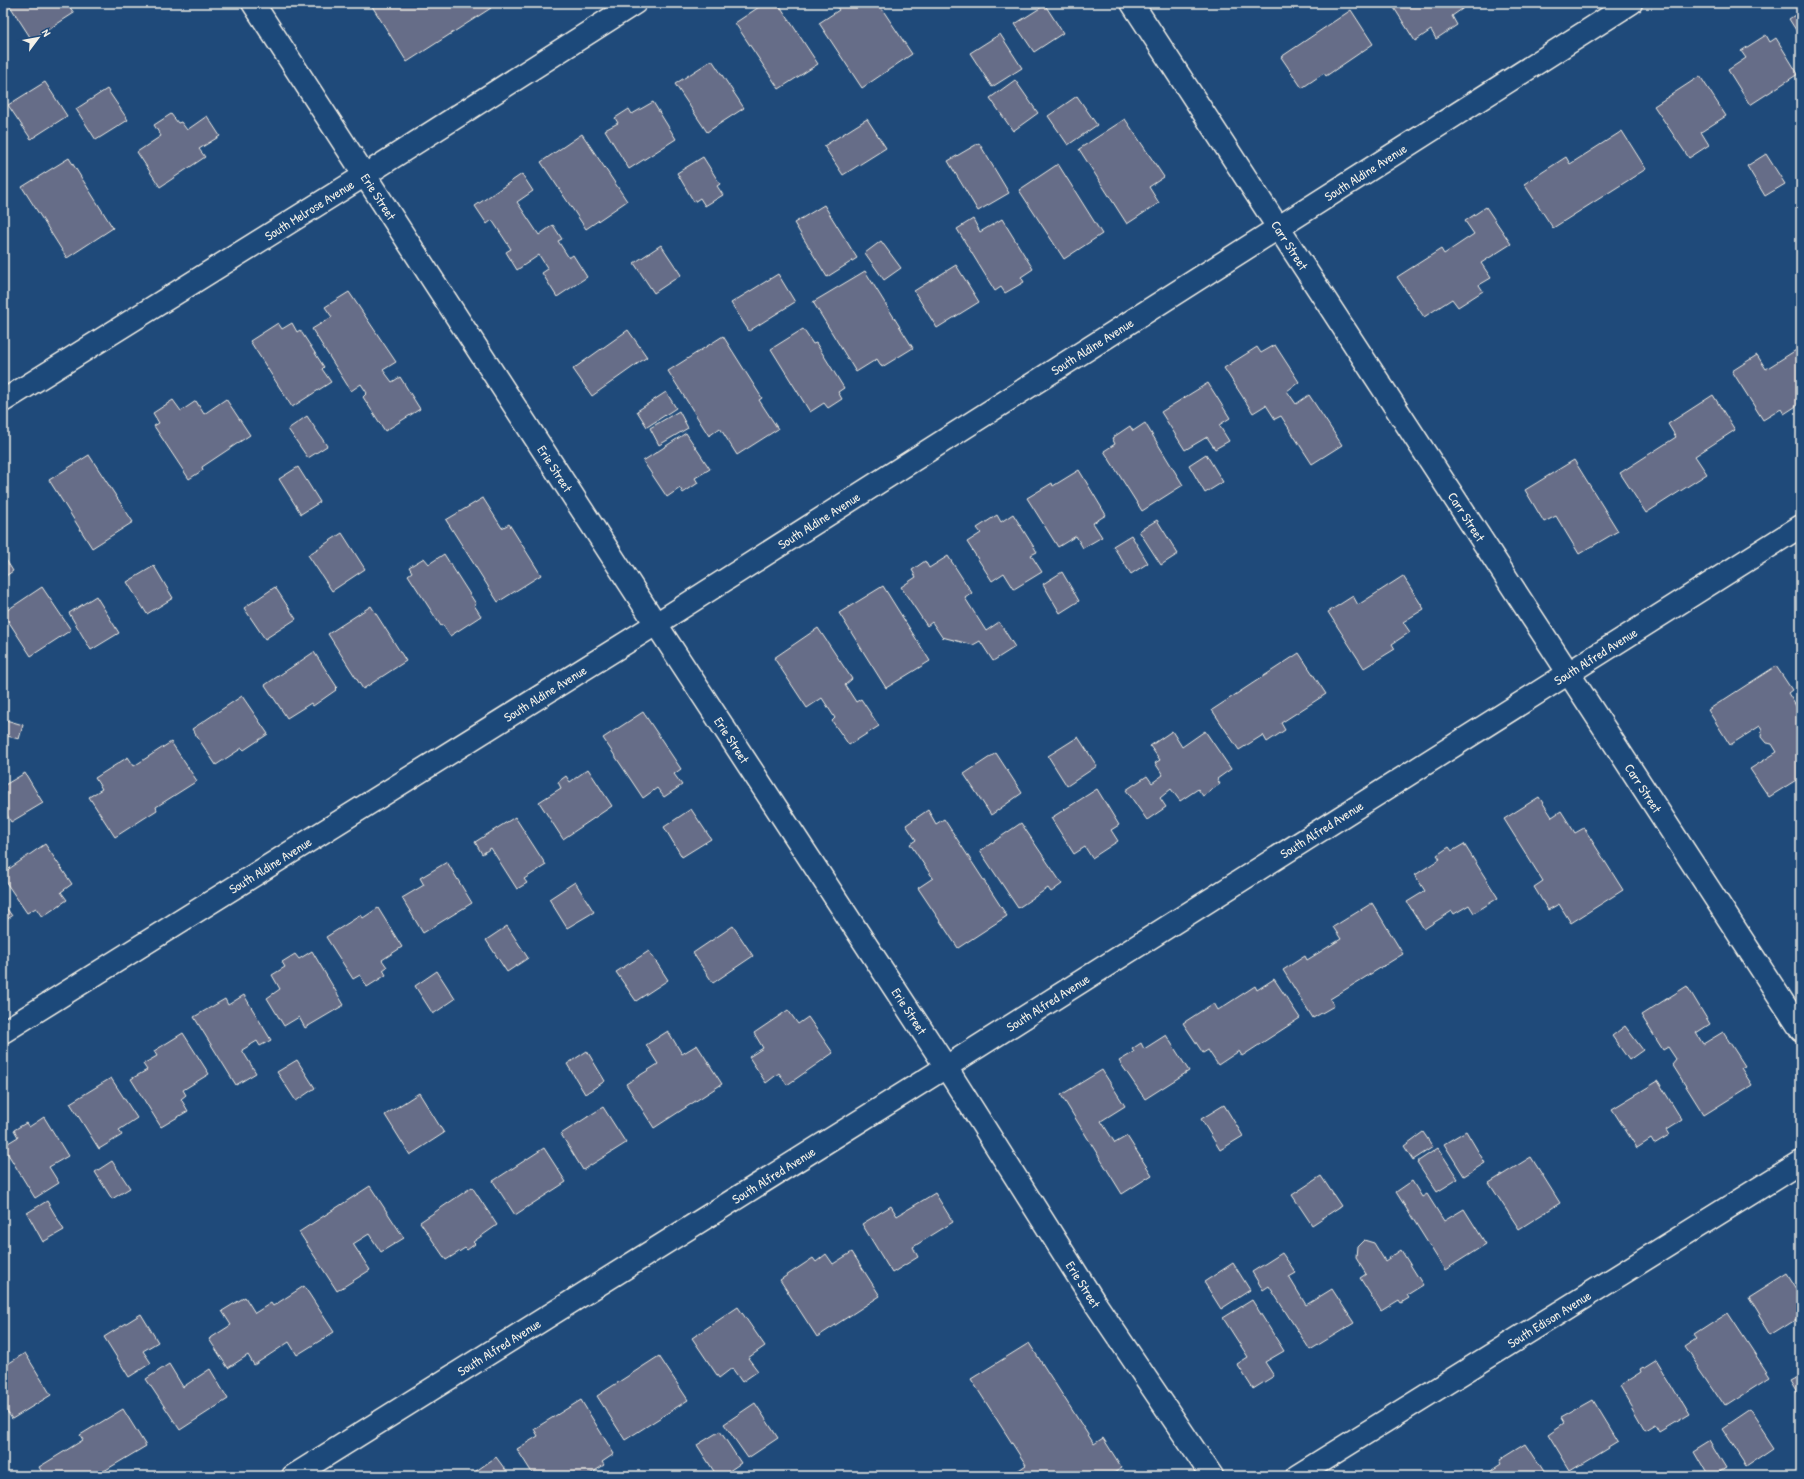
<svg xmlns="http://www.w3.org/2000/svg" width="1804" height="1479" font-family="'Patrick Hand',sans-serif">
  <rect width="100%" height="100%" fill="#1f4a7a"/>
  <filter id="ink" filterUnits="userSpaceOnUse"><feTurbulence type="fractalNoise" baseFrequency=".025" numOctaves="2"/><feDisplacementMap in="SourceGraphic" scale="8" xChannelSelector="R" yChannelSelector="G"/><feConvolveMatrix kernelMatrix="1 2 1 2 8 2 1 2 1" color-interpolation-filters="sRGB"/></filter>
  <g filter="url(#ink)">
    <!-- building -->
    <path fill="#666d88" stroke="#f4f1e8" d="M14,3H67L74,13L32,40L10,6Z
      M370,3H488L491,8L407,62Z
      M765,3H778L818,64L779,89L735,23Z
      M834,3H878L912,54L862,88L819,23L839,10Z
      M1391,3H1462L1465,7L1452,16L1457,25L1436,39L1431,30L1415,41Z
      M1045,5L1063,33L1034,52L1015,24Z
      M1351,10L1373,44L1326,76L1324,73L1302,88L1281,57Z
      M1801,11V38L1789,19Z
      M1000,34L1022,68L992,87L970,53Z
      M1766,35L1770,42L1776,38L1798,74L1750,105L1728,70L1746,58L1741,51Z
      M712,60L744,108L707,132L675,84Z
      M1700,76L1726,116L1701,132L1709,145L1689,158L1654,106Z
      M1015,80L1038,113L1013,131L990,98Z
      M45,82L67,116L31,139L8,105Z
      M107,89L128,120L96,140L76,109Z
      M1077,96L1097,125L1068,145L1048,116Z
      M653,102L676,139L629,169L605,130L618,123L615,118L629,109L632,114Z
      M171,114L178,123L181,122L187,130L207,116L220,136L199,149L205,157L160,187L137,152L161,136L154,125Z
      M867,119L886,148L843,175L824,146Z
      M1125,119L1164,177L1149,187L1159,203L1127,224L1079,149Z
      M1622,131L1646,169L1553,228L1524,184L1566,157L1570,164Z
      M582,134L627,201L586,229L541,162Z
      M979,143L1009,193L978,211L948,161Z
      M1766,154L1785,184L1765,196L1747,166Z
      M703,157L720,184L717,186L723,195L705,206L700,198L694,202L677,173Z
      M69,158L113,228L67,258L22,187Z
      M1058,164L1102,234L1064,259L1019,190Z
      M522,174L533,191L517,202L539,235L553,225L562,239L558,241L569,258L573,255L587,277L557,297L542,273L548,269L539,255L517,270L506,252L511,249L492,220L487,224L475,206Z
      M824,205L857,258L827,277L794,223Z
      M1486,207L1511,244L1481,263L1491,278L1479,285L1483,291L1458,307L1452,299L1424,317L1397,277L1441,249L1444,254L1474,234L1465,221Z
      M973,219L980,232L1002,219L1033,269L1021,277L1024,282L1005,293L1001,287L995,291L957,229Z
      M881,241L901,268L884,280L865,253Z
      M661,245L681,275L654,293L634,263Z
      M956,265L979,302L937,328L914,291Z
      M865,271L913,348L882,367L877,359L856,372L813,302Z
      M778,274L795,302L749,331L731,303Z
      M349,292L396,362L383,370L392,382L400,377L420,409L385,431L363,397L367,393L361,384L351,391L312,329L332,317L325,307Z
      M278,323L282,329L292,323L297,332L300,330L324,367L322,369L331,382L292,407L250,341Z
      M803,329L813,344L816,343L844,388L838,392L842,399L828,408L824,403L810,412L771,349Z
      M628,330L647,357L592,396L573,369Z
      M723,336L762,398L759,400L778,429L737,455L720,428L709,436L668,371Z
      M1275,345L1299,382L1287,391L1296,404L1309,395L1342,445L1312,464L1281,416L1275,419L1266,405L1253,413L1224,368L1257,347L1261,353Z
      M1801,347V403L1784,414L1781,409L1763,420L1732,371L1757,355L1766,369Z
      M1208,383L1230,418L1219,425L1229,441L1215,449L1207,437L1185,450L1161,412Z
      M666,392L676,408L647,427L637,411Z
      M1713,395L1735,430L1695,456L1707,474L1646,513L1620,473L1676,437L1668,424Z
      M226,399L250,435L202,467L203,470L189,479L154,426L159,423L153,413L173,400L181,411L196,401L204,414Z
      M679,411L688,428L659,445L650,428Z
      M307,416L327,446L308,458L288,429Z
      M1145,423L1183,485L1142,511L1104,451L1115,444L1112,438L1130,426L1133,431Z
      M686,433L710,469L695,478L698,483L683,493L680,488L667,497L643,461Z
      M1206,454L1223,482L1205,493L1189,465Z
      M89,455L133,522L92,548L49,480Z
      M1574,460L1618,531L1579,554L1556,516L1544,522L1525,490Z
      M298,467L320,502L301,514L279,479Z
      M1079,470L1106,515L1093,523L1102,537L1083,548L1076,536L1058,547L1027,498L1052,483L1053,486Z
      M483,498L502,528L509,524L541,575L498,602L446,520Z
      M1013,514L1037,552L1031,555L1042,572L1014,589L1004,573L992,581L967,542L981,533L977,528L997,515L1001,522Z
      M1157,520L1178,554L1161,565L1139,531Z
      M342,533L365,569L332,591L308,555Z
      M1131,535L1148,563L1131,574L1113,546Z
      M444,554L476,604L474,605L481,616L450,636L443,625L441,626L408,575L412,572L409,567L424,558L429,564Z
      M3,555L13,571L3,578Z
      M948,556L972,593L965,598L986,631L999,622L1015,647L993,661L980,641L973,645L942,637L932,622L927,626L901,587L916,577L912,570L925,561L929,568Z
      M154,566L173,598L147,614L127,582Z
      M1062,572L1079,601L1060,613L1043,584Z
      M1403,576L1424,609L1403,622L1410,632L1392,644L1395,649L1364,668L1328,612L1353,596L1358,605Z
      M883,586L930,661L886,688L839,613Z
      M42,587L71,630L31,656L3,613Z
      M275,587L296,619L265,639L244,608Z
      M96,596L119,633L91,650L69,613Z
      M371,606L406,661L363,689L328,634Z
      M818,628L852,679L845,685L856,702L861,699L879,726L849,745L832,721L835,718L822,698L807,708L774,658Z
      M314,652L337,687L335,689L336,690L313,706L311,703L287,718L265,685Z
      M1299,653L1326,694L1281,723L1285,730L1267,742L1263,735L1239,750L1212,710Z
      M1776,666L1792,690L1788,693L1801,714V777L1769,797L1750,769L1777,752L1772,744L1766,743L1761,737L1762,729L1760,726L1730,745L1708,710Z
      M242,696L268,734L244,750L242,748L216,765L192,729Z
      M643,712L681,769L674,774L682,785L664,797L657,788L643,798L603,738Z
      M6,720L23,725L19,739L3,735Z
      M1172,731L1182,747L1205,731L1231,769L1217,779L1220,784L1203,796L1198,789L1180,801L1171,789L1160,798L1166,807L1147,820L1126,790L1147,776L1152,783L1163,775L1155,763L1160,760L1150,746Z
      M1078,737L1097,766L1067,786L1048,756Z
      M171,742L197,781L156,807L157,810L115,837L89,797L102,789L95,778L128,757L134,766Z
      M996,753L1022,793L991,815L964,774Z
      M588,769L612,806L563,839L539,802L561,788L558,782L566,776L570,782Z
      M25,773L43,803L11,822L3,808V786Z
      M1097,789L1119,825L1111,830L1118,841L1092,858L1085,847L1074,854L1051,818Z
      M1539,797L1552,817L1561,811L1575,833L1584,828L1623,890L1571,923L1559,904L1548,910L1534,887L1543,881L1504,819Z
      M691,809L711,839L682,857L664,827Z
      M928,810L936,824L944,819L1007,916L958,948L918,888L933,878L910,844L916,840L906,825Z
      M515,817L546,865L524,879L527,883L517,889L491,848L482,854L475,842Z
      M1021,823L1062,884L1051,892L1048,888L1018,908L980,851Z
      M45,844L72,884L61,892L67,900L42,917L36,908L27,913L3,878V873Z
      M1464,844L1498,898L1474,913L1469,905L1454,914L1452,911L1424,929L1407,902L1425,891L1415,875L1440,859L1437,855L1449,847L1452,851Z
      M447,862L472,903L423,933L402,898L424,885L420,878Z
      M575,882L594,912L567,928L549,899Z
      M3,903L12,916L3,922Z
      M1372,903L1403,954L1330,999L1334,1006L1313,1018L1283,970L1305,956L1307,960L1341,939L1333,927Z
      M378,908L402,947L382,960L387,967L383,970L386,975L367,987L360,975L353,979L326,937L361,915L363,918Z
      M507,926L528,958L507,972L486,940Z
      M733,926L753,956L713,983L693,953Z
      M312,951L344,1005L305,1028L299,1017L284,1026L267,998L280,989L272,975L285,967L282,962L295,954L299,959Z
      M649,951L668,980L636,1001L616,972Z
      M437,971L455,999L433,1014L415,986Z
      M1274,979L1300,1018L1242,1056L1239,1051L1218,1065L1208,1050L1203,1053L1183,1023L1214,1003L1218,1010L1255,986L1257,990Z
      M1687,986L1710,1024L1696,1033L1703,1044L1723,1032L1745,1066L1741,1068L1752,1085L1704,1115L1672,1064L1676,1059L1668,1047L1663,1050L1641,1015Z
      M244,995L271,1040L260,1046L257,1041L242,1050L256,1073L236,1085L194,1017L225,999L228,1005Z
      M788,1010L798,1024L808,1017L833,1053L787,1085L779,1073L766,1083L749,1057L763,1048L754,1033Z
      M1625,1026L1643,1050L1629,1060L1612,1036Z
      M668,1031L682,1054L697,1045L722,1084L654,1128L626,1084L658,1064L646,1045Z
      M183,1033L209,1074L183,1090L186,1095L181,1099L188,1111L161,1127L131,1079L147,1070L143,1064L157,1056L154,1051Z
      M1166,1035L1189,1071L1145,1099L1119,1061L1134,1052L1132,1049L1141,1043L1144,1049Z
      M587,1051L605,1081L585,1094L567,1064Z
      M297,1060L315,1088L296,1101L277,1072Z
      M1102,1070L1125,1106L1101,1121L1115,1143L1127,1136L1152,1175L1122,1194L1061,1095Z
      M111,1078L137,1118L119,1130L122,1135L99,1149L70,1103Z
      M1658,1081L1682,1120L1666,1130L1669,1135L1654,1144L1651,1139L1637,1148L1612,1109Z
      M419,1093L444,1133L410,1155L385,1115Z
      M1224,1105L1243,1136L1220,1150L1201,1119Z
      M603,1107L626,1143L583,1170L561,1134Z
      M44,1117L68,1156L49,1167L59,1183L35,1198L3,1146L18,1137L14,1130L26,1123L29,1127Z
      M1466,1131L1485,1163L1464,1176L1444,1144Z
      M1423,1132L1433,1147L1413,1160L1404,1146Z
      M544,1148L566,1182L515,1215L493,1181Z
      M1438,1148L1458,1179L1437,1192L1417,1162Z
      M1531,1157L1560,1203L1519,1229L1489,1183Z
      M112,1161L130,1188L112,1199L95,1172Z
      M1321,1176L1341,1206L1312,1225L1292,1195Z
      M1412,1181L1422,1197L1427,1194L1444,1221L1464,1209L1486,1244L1445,1270L1396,1192Z
      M370,1186L404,1238L381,1252L369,1234L353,1244L370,1270L337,1291L299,1232Z
      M472,1187L497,1225L473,1242L475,1244L467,1250L465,1248L446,1260L420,1222Z
      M935,1193L953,1222L913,1247L918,1257L892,1273L862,1224L891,1206L897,1216Z
      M47,1201L64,1230L43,1242L27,1213Z
      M1364,1240L1374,1243L1385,1261L1401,1250L1423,1285L1407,1295L1409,1298L1401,1303L1399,1300L1381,1311L1360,1278L1366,1274L1356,1258L1357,1247Z
      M852,1252L880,1296L817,1337L780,1280L813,1258L816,1262L826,1254L833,1264Z
      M1282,1253L1296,1273L1289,1277L1306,1305L1332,1289L1354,1323L1310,1350L1269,1286L1263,1290L1252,1272Z
      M1233,1263L1250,1290L1221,1309L1204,1282Z
      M1786,1274L1801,1298V1316L1771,1335L1748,1298Z
      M304,1286L334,1332L297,1355L289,1342L254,1365L248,1355L228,1368L209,1339L231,1325L222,1311L245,1297L255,1313L271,1303L273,1306Z
      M1252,1300L1284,1351L1265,1362L1274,1376L1253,1389L1237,1364L1248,1357L1223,1318Z
      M738,1307L765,1346L748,1358L758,1371L742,1382L732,1368L719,1378L692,1338Z
      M1728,1313L1770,1377L1725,1406L1685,1347L1697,1339L1694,1335Z
      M141,1314L158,1342L143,1351L151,1363L129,1377L104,1337Z
      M1029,1343L1094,1444L1103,1438L1122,1468L1109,1476H1010L1026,1465L971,1379Z
      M25,1353L51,1395L12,1419L3,1405V1367Z
      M659,1356L688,1400L625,1440L597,1396Z
      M1656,1359L1689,1414L1659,1432L1655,1425L1645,1431L1619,1386L1641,1372L1640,1369Z
      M169,1364L183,1387L210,1369L228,1399L180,1430L146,1379Z
      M1801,1374V1399L1790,1380Z
      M581,1400L614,1454L602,1462L604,1465L587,1476H534L517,1449L538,1436L534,1429Z
      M1593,1400L1618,1441L1570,1470L1548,1434L1564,1423L1561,1418Z
      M755,1403L778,1438L748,1458L724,1424Z
      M123,1409L146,1446L104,1471L107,1476H44L39,1467L83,1440L80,1435Z
      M1749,1410L1774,1448L1746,1467L1721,1429Z
      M720,1431L741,1463L722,1476H717L697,1445Z
      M1710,1440L1727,1468L1714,1476H1709L1694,1450Z
      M1526,1444L1547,1476H1484L1502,1464L1500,1460Z
      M496,1457L510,1476H469Z"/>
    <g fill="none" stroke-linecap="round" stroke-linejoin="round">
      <!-- street casing -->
      <g stroke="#f4f1e8" stroke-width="25">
        <g id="street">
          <path id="s1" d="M253,3L656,624L946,1067L1095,1303L1212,1476"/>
          <path id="s2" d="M1132,3L1801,1030"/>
          <path id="s3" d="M3,401L365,175L635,3"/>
          <path id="s4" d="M3,1032L656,624L1631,3"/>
          <path id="s5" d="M293,1476L946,1067L1801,526"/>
          <path id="s6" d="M1297,1476L1801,1162"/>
        </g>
      </g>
      <!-- street -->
      <use href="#street" stroke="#1f4a7a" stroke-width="22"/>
    </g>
  </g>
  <g text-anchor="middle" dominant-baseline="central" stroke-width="3.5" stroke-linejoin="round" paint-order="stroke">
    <!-- street labels -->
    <g font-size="13" fill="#f4f1e8" stroke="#1f4a7a">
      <text stroke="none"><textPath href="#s4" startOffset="1611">South Aldine Avenue</textPath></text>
      <text stroke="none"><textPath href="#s1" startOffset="231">Erie Street</textPath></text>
      <text stroke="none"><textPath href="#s3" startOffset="361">South Melrose Avenue</textPath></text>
      <text stroke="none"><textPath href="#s2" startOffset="289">Carr Street</textPath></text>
      <text stroke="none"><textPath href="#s4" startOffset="1287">South Aldine Avenue</textPath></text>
      <text stroke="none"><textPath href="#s1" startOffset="555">Erie Street</textPath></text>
      <text stroke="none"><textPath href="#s2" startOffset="613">Carr Street</textPath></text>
      <text stroke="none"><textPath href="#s4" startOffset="963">South Aldine Avenue</textPath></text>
      <text stroke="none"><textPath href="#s5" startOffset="1539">South Alfred Avenue</textPath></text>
      <text stroke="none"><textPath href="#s4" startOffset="639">South Aldine Avenue</textPath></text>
      <text stroke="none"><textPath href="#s1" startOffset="879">Erie Street</textPath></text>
      <text stroke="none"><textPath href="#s2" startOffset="937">Carr Street</textPath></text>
      <text stroke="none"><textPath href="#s5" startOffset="1215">South Alfred Avenue</textPath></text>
      <text stroke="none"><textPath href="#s4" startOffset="315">South Aldine Avenue</textPath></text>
      <text stroke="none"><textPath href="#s5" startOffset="891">South Alfred Avenue</textPath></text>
      <text stroke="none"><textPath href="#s1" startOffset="1203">Erie Street</textPath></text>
      <text stroke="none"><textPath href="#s5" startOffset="567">South Alfred Avenue</textPath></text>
      <text stroke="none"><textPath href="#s1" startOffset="1527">Erie Street</textPath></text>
      <text stroke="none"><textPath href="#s6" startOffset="297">South Edison Avenue</textPath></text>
      <text stroke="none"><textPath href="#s5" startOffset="243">South Alfred Avenue</textPath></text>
    </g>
  </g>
  <!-- margin -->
  <rect width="1804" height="1479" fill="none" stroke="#1f4a7a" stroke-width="16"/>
  <rect x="8" y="8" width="1788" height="1463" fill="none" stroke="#f4f1e8" stroke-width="1.5" filter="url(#ink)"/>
  <!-- north arrow -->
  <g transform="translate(38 38) rotate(58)" stroke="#1f4a7a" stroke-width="3" paint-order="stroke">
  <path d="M0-3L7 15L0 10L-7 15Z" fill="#f4f1e8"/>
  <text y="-6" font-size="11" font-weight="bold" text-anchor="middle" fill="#f4f1e8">N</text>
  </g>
</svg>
